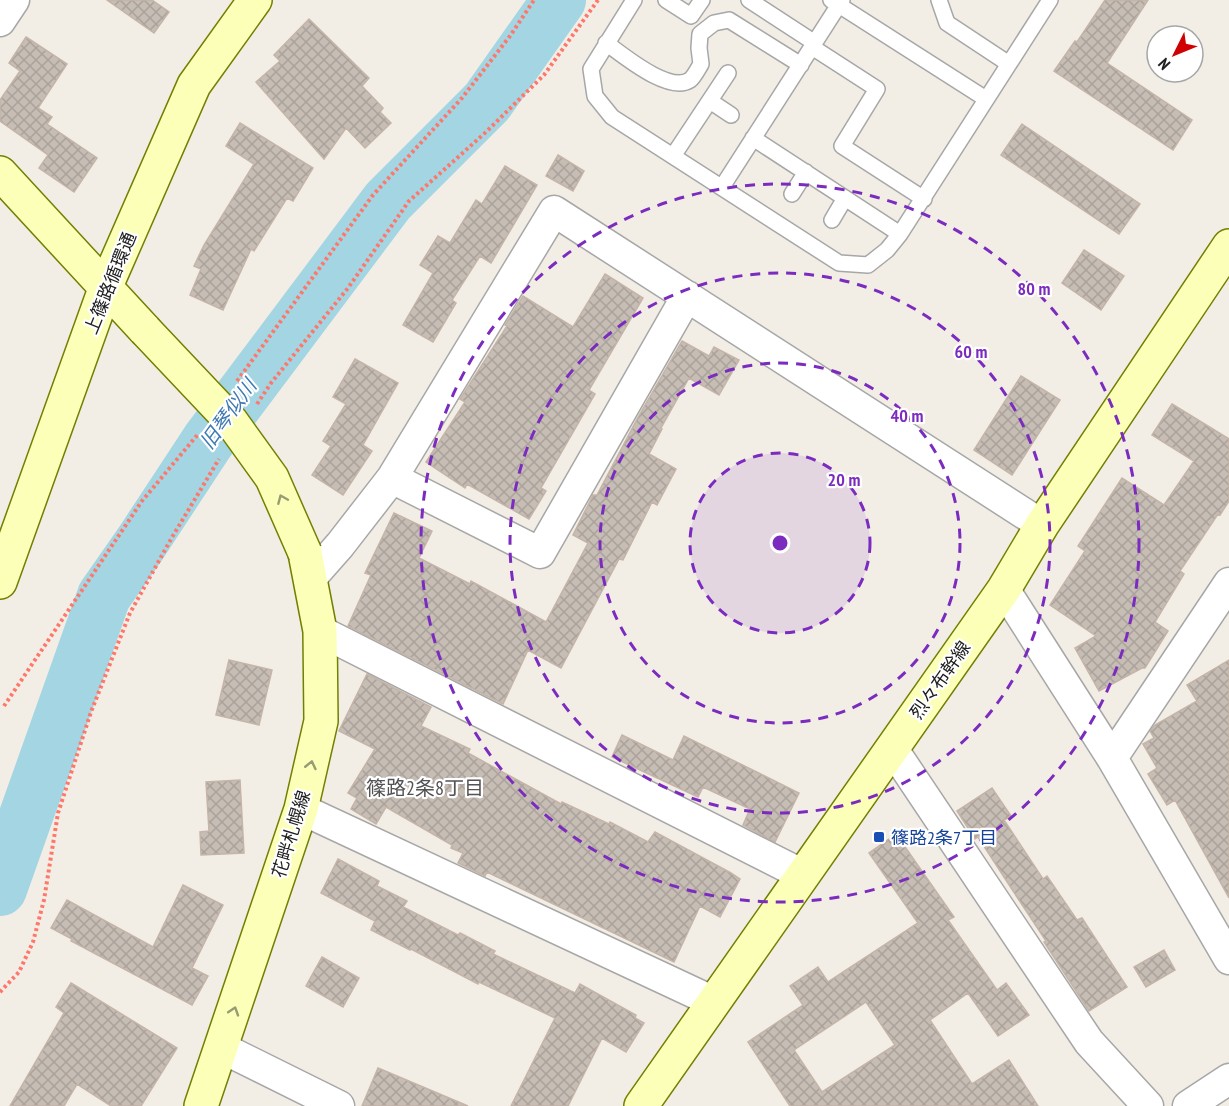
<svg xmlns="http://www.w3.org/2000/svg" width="1229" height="1106" font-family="'PT Sans Narrow','Noto Sans JP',sans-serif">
  <defs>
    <pattern id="building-cross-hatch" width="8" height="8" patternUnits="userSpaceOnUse" patternTransform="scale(1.5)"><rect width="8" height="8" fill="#c6bdb5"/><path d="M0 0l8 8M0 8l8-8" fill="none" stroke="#aaa29b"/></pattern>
  </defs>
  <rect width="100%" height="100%" fill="#f2eee6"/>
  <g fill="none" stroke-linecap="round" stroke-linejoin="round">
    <!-- river -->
    <path stroke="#a3d5e3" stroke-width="54" d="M0,889L104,596L141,543L208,441L388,201L487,102L559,0"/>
  </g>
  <!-- building -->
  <path fill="url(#building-cross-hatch)" stroke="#c5b4a7" stroke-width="1.5" fill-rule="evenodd" d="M107,0H152L169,12L154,33Z
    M1105,0H1148L1107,63L1192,120L1173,150L1054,71L1075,41L1077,42Z
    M309,19L369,78L362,86L383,108L380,112L391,123L365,148L346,128L324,159L256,82L280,61L274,55Z
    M26,37L67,64L38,108L52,117L47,124L97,158L74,192L39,168L48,155L0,121V100L20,71L9,63Z
    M240,123L313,168L293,201L287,198L254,251L251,249L223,310L190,295L201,269L194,266L204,245L254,164L226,146Z
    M1022,124L1140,204L1119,234L1001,155Z
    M558,155L584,171L573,191L546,176Z
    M505,166L537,185L491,263L480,256L452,300L456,303L433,342L403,325L433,273L420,265L438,236L450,243L476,200L482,204Z
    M1084,250L1124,276L1101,310L1062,283Z
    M605,274L643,298L589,390L595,394L541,488L546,491L529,519L467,484L465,488L426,462L465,402L460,399L507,326L505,325L523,296L573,327Z
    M682,341L709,356L714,347L739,360L719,395L689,378L661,428L662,429L649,454L676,469L657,505L652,502L623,560L619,559L561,668L528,650L503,704L348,626L371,575L365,573L394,513L432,531L419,558L470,584L471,581L546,622L588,543L573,535L593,495H597L637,419Z
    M355,359L398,383L363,445L372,451L343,495L312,475L331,446L323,441L346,404L333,397Z
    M1021,376L1060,400L1012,475L974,450Z
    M1172,404L1229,439V501L1220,515L1218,514L1180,571L1184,574L1155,622L1168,631L1145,668H1142L1099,691L1075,648L1096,636L1050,605L1085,551L1078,546L1122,478L1164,505L1194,461L1152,435Z
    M229,660L272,670L259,725L216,715Z
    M1229,660V898L1175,800L1167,805L1148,774L1157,768L1143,744L1154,738L1150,731L1155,725L1197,701L1187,685Z
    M367,674L431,707L421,726L470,749L468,753L561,804L562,802L609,824L610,822L648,842L655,832L731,873L740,879L720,917L700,906L674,962L487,872L485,876L458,863L463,853L451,848L452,845L386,807L376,824L351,809L357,798L348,793L375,749L339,731Z
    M622,735L673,760L684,736L799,793L775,842L743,825L750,809L703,787L698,797L612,757Z
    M240,780L244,853L201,855L200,832L209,831L206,782Z
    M992,788L1011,816L1004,820L1043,879L1047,876L1077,920L1082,918L1127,987L1089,1011L1044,942L1046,941L1017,897L978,837L975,839L957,811Z
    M896,834L954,917L948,920L997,990L1006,983L1029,1015L998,1036L968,993L930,1020L972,1084L1009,1060L1038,1106H790L748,1042L803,1005L790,986L818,967L828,982L918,923L869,853ZM866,1002L895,1045L822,1092L794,1050Z
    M338,859L379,881L377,886L407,901L403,907L458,935L460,933L495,951L493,954L575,993L580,984L636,1015L635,1018L644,1023L626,1052L602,1038L568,1106H511L555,1018L479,982L478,984L411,949L410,950L371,930L375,921L321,893Z
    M183,885L223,905L192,968L208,976L192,1005L71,941L72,939L51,928L67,900L153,947Z
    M1164,950L1175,970L1146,987L1134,967Z
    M322,957L359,978L343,1007L306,986Z
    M71,983L177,1048L141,1106H111L77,1084L64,1106H10L64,1013L56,1007Z
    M378,1068L468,1106H362Z"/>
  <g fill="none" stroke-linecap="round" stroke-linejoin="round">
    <!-- lane casing -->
    <g stroke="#a7a7a7" stroke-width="18">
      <path id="lane" d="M634,0L591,69L595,96L612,117L839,263L868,265L887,250L900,234L1050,0
        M666,0L691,16L702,0
        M749,0L815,43
        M831,0L986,99
        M939,0L947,23L1009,64
        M606,43C623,55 669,94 690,80C694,77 698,69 701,64L699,48L700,34L714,23L729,20L801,65
        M812,47L877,89L842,146L924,199
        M710,101L731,115
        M753,138L900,234
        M673,156L728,73
        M722,187L842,0
        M792,194L806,172
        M832,220L845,198"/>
    </g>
    <!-- street casing -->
    <g stroke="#a7a7a7" stroke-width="33">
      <path id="street" d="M0,21L14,0
        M392,478L540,553L687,296
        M310,579L340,545L392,478L554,211L1042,525
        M1004,589L1112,758L1229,959
        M320,631L803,875
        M892,748L1089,1042L1148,1106
        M1112,758L1229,583
        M301,809L714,1002
        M222,1048L339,1106
        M1188,1106L1229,1079"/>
    </g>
    <!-- secondary casing -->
    <g stroke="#737f00" stroke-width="36">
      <path id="secondary" d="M0,173L145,330
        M0,582L106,286L194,85L255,0
        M201,1106L301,809L321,721L320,631L305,553
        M641,1106L1004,589L1042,525L1229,246"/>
    </g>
    <!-- path -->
    <path stroke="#ff776a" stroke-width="4" stroke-dasharray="3 3" stroke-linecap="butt" d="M237,381L373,195L462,98L510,36L534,0
      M257,404L271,383L348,288L409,201L486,132L544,75L598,0
      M4,706L142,501L199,433
      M0,992L19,972L33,942L44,900L58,813L91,712L130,613L171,539L219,459"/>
    <!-- lane -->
    <use href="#lane" stroke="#fff" stroke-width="15"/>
    <!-- street -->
    <use href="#street" stroke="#fff" stroke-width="30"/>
    <!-- secondary -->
    <use href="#secondary" stroke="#fcffb7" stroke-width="33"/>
    <!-- secondary-bridge casing -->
    <g stroke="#737f00" stroke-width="36" stroke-linecap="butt">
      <path id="secondary-bridge" d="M145,330L231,421L272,478L305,553"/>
    </g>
    <!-- secondary-bridge -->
    <use href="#secondary-bridge" stroke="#fcffb7" stroke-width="33"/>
  </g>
  <!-- one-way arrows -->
  <defs><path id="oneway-chevron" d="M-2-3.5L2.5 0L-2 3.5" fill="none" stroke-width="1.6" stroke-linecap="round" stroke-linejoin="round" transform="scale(1.5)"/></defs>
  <g stroke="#999b73">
    <use href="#oneway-chevron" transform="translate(282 499) rotate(-113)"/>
    <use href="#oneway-chevron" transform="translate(311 765) rotate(-77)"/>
    <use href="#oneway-chevron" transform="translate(234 1011) rotate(-72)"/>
  </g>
  <!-- distance rings -->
  <circle cx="780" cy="543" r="90" fill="#7b2cbf" fill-opacity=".12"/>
  <g fill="none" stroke="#7b2cbf" stroke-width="3" stroke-dasharray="10 8">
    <circle cx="780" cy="543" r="90"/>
    <circle cx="780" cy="543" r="180"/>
    <circle cx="780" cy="543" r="270"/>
    <circle cx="780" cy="543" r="359"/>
  </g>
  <!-- markers -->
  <rect fill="#1a4fb4" stroke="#fff" stroke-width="2" x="873" y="831" width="12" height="12" rx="3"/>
  <g text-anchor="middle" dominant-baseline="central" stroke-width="4.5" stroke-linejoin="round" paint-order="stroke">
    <!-- street labels -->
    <g font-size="18" fill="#202020" stroke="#fff">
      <text transform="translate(110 283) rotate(-68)">上篠路循環通</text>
      <text transform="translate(940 680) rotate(-55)">烈々布幹線</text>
      <text transform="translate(291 834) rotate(-73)">花畔札幌線</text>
    </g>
    <!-- transit labels -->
    <g font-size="18" fill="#164399" stroke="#fff" text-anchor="start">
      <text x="891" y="837">篠路2条7丁目</text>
    </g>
    <!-- water labels -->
    <g font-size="20" font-style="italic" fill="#407ab2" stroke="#fff">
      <text transform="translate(228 414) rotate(-54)">旧琴似川</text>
    </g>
    <!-- neighbourhood labels -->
    <g font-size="20" fill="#535353" stroke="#fff">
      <text x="425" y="788">篠路2条8丁目</text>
    </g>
  </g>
  <circle cx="780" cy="543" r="9" fill="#7b2cbf" stroke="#fff" stroke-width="3"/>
  <g font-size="18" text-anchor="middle" font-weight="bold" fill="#7b2cbf" stroke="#fff" stroke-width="4.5" stroke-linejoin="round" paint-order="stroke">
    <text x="1034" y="295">80 m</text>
    <text x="971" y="358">60 m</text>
    <text x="907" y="422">40 m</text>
    <text x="844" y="486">20 m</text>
  </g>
  <!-- north arrow -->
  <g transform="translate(1175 54) rotate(227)"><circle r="28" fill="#ffffff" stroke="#a6a6a6" stroke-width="1.5"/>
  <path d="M0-4.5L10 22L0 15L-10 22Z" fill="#d10002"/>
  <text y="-9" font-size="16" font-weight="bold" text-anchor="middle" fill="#202020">N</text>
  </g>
</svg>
